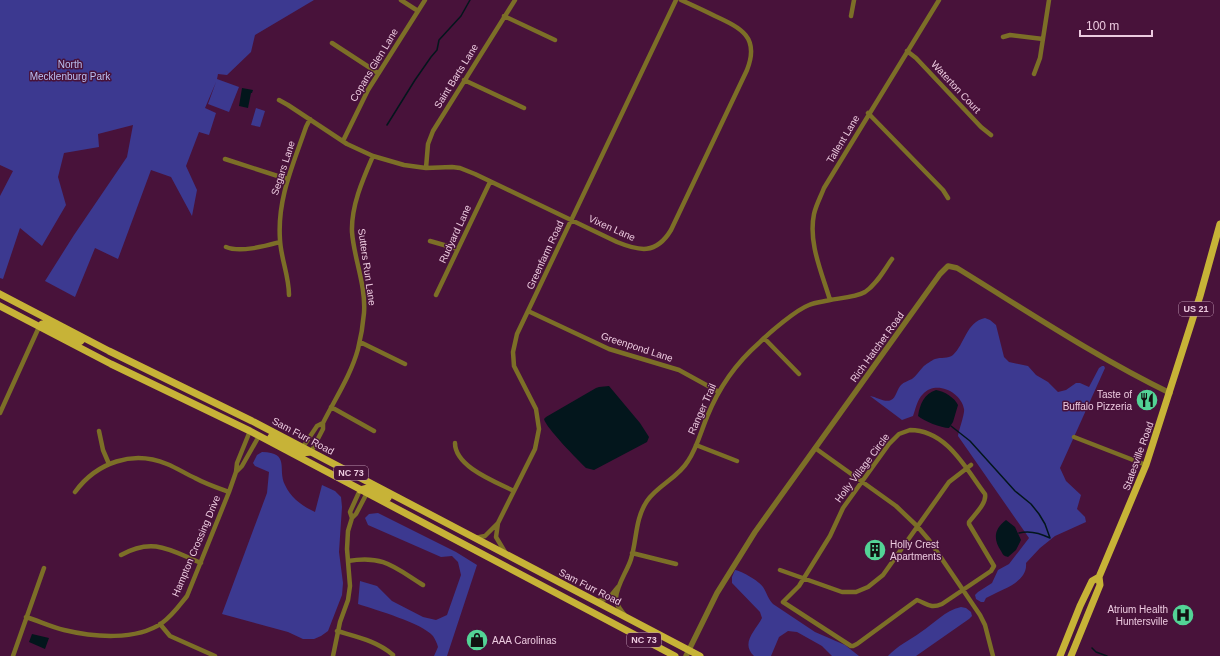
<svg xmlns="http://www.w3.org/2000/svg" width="1220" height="656" font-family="Helvetica,sans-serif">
  <rect width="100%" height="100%" fill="#48123a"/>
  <!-- green -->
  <path fill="#3c3990" d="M0,0H314L255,35L251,52L227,75L218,74L217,79L239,87L229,112L208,104L216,82L205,108L216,113L209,135L199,132L186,166L197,190L192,216L171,177L151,170L118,259L95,248L75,297L45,281L74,235L127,157L133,125L98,134L99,147L64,153L58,177L66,205L42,246L20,228L3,279L0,278V196L13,171L0,165Z
    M256,108L265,111L260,127L251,125Z
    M985,318L990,320L996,325L1004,357L1009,362L1028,366L1036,375L1048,382L1058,392L1066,390L1076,383H1080L1089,387L1099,368L1102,366H1104L1105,368L1060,468L1066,481L1081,495L1077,509L1085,517L1086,522L1055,536L1040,548L1026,563C1028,582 1003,589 990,596L986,598L984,602H981L976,599L975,595L978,592L992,583L998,570L1009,564L1029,538L958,436C959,429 965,414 964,409C961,392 936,380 923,394C917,400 916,408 913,416L902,420L870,396C877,397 885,403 891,400C896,398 897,389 901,385C904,382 908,381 912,379C916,376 919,371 923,367C925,365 932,360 935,359C941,357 948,359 953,355C965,344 966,322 985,318Z
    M262,452C291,453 277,469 285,485C291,498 302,506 315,512L322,485L335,491L341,497L342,507L339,552L343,583L342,595L328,631L321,636L314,639H303L288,632L222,614L267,493L269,472L255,466L253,463L257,455Z
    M378,513L456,552L477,565L447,656H434L438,647C437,643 435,639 433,636C422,623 376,610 358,604L360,581L377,586L392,601L423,617L436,620L447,615L461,575L458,562L452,556L441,557L368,525L365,518L369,514Z
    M735,570C742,571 759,581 763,587C767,593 768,599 773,604L815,632L845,645L859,656H832L822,646L797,632L788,631L779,637L771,656H754C740,643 756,630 762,618L760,612L732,583V577Z
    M961,607L966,608L971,612L972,616L969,619L916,656H888C897,646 910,640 921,632C935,623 944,611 961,607Z"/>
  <!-- water -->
  <path fill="#03161c" d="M242,88L253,90L252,93H251L248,108L239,106Z
    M609,386L640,423L649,437L647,442L594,470L586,468C578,460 546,428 544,419L546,417L596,388L599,387Z
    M936,390C944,391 955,398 958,405L953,422L949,428C941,428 924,421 918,416C920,404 924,394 936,390Z
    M1006,520L1015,527L1021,540L1016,550L1008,557C1004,556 1003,555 1001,551C993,539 994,529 1006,520Z
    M32,634L49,638L45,649L29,642Z"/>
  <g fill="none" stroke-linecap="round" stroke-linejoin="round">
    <!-- stream -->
    <path stroke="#03161c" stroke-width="1.5" d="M387,125L415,80L431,57L437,50L439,40L461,16L470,0
      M951,426L970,441L1015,491L1031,504L1039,514L1045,524L1050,538
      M1019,533C1030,530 1040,533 1050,538
      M1092,648L1096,652L1107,656"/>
    <!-- minor -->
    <path stroke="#7c6f27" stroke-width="4.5" d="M401,0L418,11
      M504,16L555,40
      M851,16L854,0
      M1003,37L1010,35L1043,39
      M332,43L378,73
      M907,51L916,58L981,127L991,135
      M1034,74L1040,58L1049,0
      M464,80L524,108
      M279,100L288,105L347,144L373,156L404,165L426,168L452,167L460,168L475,174L617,242C639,251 656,255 671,230L747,70C760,37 741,28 715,16C703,10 692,5 681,0
      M868,113L943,190L948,198
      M343,141L368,90L425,0
      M225,159L287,179
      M426,168L428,144L433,131L515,0
      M430,241L458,249
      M226,247C240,253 265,246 280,242
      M289,295C289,276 281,259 280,240C277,199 293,165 306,127L310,119
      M436,295L490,182
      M830,300C822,273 808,243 814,214C816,205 821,196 824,188L939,0
      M528,311L609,349L679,370L719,392
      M764,338L799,374
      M360,342L405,364
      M331,407L374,431
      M0,413L39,327
      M910,430C947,430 966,469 985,494C987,503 975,514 969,522V524L994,566L991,571L942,604C930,609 928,604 917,600L857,644L853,646H851L783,602L799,586L830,536L843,508L889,444L899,434Z
      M99,431L103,450L109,464
      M1074,437L1146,465
      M455,443C455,467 496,482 514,491
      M696,445L737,461
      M303,447L317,426L323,423
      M815,448L896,506L917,526L929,540L980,615L985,625L993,656
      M311,452L323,429V423C335,399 351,375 358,349C361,337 363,325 364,313C366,285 354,259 352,232C351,206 363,179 373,156
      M236,472L242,466L259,436
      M75,492C97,462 133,450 167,464C177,468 186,474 195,478C206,484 218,488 229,492
      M352,518L356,514L367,493
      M475,538L485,536L498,523
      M505,552L496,537L498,523L535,449L539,429L536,409L514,366L513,352L517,334L676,0
      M632,553L676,564
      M121,555C153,537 170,550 201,563
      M348,561C384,555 394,567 423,585
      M780,570L842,592H856L868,587L883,575L949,482L971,465
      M598,601L609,598L618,587
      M624,614C620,609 616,605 616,598C617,584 627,572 631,559C637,539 635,519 647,501C658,485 678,478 688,461C697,448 701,431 707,417C719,387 735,364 759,343C770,332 796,310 809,305C816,302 823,302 830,300C841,298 856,297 865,292C877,284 884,270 892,259
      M26,617C39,621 51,627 64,630C93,637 136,641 162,623C172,616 179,606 187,596L229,492L236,472L237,463L250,431
      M160,624L170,636L215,656
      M337,631C357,637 377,641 393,655
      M13,656L44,568
      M333,656L340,622L348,600L350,586L347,549L348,531L352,518L350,512L360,490"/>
    <!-- tertiary -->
    <path stroke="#7c6f27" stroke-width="5.5" d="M686,656L717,593L755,532L940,274L948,266L957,268C1027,311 1096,357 1170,393"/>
    <!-- primary -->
    <path stroke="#c7b337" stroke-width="7" d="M0,294L109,351L252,421L700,656
      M0,306L111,364L250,431L675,656
      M40,326L42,324L48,325L81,341
      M271,437L302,453L311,452
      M360,490L368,488L388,498
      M1060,656L1080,606L1092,581L1099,577
      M1071,656L1100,585L1099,577L1146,465L1200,296L1220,224"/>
  </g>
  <!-- icons -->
  <defs>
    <g id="restaurant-disc" transform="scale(1.15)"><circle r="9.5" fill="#53d396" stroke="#48123a"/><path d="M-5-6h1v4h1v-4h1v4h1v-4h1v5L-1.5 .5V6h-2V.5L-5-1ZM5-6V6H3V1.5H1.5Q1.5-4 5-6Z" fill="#111"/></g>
    <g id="building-disc" transform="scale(1.15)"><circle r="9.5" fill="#53d396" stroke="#48123a"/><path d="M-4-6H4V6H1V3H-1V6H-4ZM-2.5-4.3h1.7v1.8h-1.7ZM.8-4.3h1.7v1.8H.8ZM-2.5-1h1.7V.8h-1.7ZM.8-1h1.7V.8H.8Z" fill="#111"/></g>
    <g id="hospital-disc" transform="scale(1.15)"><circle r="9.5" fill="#53d396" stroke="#48123a"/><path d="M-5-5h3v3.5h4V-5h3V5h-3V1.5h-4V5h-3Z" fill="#111"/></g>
    <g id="shop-disc" transform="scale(1.15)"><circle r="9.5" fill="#53d396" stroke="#48123a"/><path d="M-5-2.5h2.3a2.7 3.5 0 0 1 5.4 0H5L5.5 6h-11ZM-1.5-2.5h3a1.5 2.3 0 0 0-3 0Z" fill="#111"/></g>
  </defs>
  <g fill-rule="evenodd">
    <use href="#restaurant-disc" x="1147" y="400"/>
    <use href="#building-disc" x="875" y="550"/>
    <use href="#hospital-disc" x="1183" y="615"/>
    <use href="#shop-disc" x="477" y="640"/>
  </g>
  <g text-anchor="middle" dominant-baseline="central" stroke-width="3" stroke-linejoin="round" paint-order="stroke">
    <!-- shield labels -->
    <g fill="#48123a" stroke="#bb93ae" stroke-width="1">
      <rect x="1179" y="302" width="34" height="14" rx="3"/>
      <rect x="334" y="466" width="34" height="14" rx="3"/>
      <rect x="627" y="633" width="34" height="14" rx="3"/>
    </g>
    <g font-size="9" font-weight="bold" fill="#eccadf">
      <text x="1196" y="309">US 21</text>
      <text x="351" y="473">NC 73</text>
      <text x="644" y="640">NC 73</text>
    </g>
    <!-- park labels -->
    <g font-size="10" fill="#bac0f1" stroke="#48123a">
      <text x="70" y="64">North<tspan x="70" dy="12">Mecklenburg Park</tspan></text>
    </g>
    <!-- street labels -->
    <g font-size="10" fill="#eccadf" stroke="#48123a">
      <text transform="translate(374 65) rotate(-59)">Copans Glen Lane</text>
      <text transform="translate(456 76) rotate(-58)">Saint Barts Lane</text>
      <text transform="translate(956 87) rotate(47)">Waterton Court</text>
      <text transform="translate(843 139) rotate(-59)">Tallent Lane</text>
      <text transform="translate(283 168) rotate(-72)">Segars Lane</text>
      <text transform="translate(612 228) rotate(24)">Vixen Lane</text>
      <text transform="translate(455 234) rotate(-65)">Rudyard Lane</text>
      <text transform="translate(545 255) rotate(-65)">Greenfarm Road</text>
      <text transform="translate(367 267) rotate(82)">Sutters Run Lane</text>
      <text transform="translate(637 347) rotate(18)">Greenpond Lane</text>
      <text transform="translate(877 347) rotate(-54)">Rich Hatchet Road</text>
      <text transform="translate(702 409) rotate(-66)">Ranger Trail</text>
      <text transform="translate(303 436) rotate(28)">Sam Furr Road</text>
      <text transform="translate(1138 456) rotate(-70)">Statesville Road</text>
      <text transform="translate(862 468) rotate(-53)">Holly Village Circle</text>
      <text transform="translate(196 546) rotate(-67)">Hampton Crossing Drive</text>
      <text transform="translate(590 587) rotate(27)">Sam Furr Road</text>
    </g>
    <!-- poi labels -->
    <g font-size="10" fill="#eccadf" stroke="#48123a" text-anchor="end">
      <text x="1132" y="394">Taste of<tspan x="1132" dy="12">Buffalo Pizzeria</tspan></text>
      <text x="890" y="544" text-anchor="start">Holly Crest<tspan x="890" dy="12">Apartments</tspan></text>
      <text x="1168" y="609">Atrium Health<tspan x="1168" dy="12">Huntersville</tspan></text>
      <text x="492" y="640" text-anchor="start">AAA Carolinas</text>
    </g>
  </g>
  <!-- scale -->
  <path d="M1080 30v6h72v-6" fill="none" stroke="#eccadf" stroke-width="2"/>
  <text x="1086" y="30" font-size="12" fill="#eccadf" stroke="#48123a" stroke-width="3" paint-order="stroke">100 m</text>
</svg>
